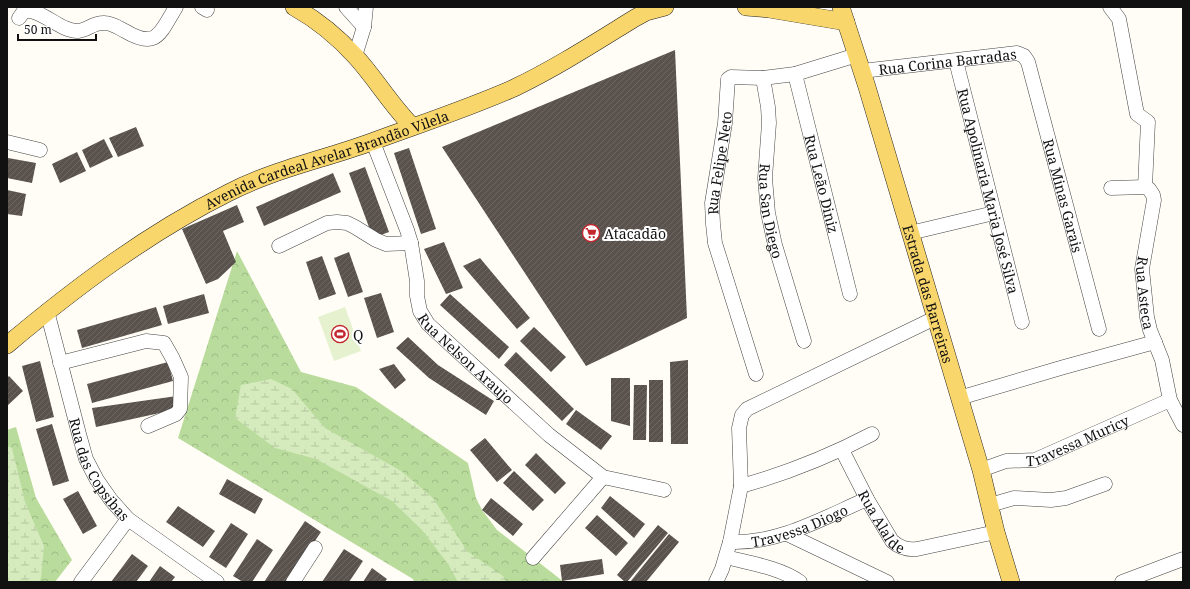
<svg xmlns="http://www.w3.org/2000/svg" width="1190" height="589" font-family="'Noto Serif',serif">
  <defs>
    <pattern id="forest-crowns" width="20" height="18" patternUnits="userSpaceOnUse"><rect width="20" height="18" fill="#b9dc9c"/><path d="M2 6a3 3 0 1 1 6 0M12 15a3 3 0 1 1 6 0" fill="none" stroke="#9ebc85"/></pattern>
    <pattern id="wetland-marsh" width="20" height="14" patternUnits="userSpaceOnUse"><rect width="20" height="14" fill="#d5ebbd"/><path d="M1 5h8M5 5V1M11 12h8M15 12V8" fill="none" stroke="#b6c8a1"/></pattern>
    <pattern id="building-hatch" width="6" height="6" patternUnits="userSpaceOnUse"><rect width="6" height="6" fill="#5a524d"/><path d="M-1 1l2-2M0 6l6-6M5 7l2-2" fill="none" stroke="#6d6662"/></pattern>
  </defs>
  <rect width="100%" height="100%" fill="#fffdf5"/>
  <!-- forest -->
  <path fill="url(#forest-crowns)" d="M237,251L301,372L356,387L468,463L476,498L482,510L497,530L564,582H414L413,579L178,438Z
    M16,427L36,498L72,560L55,582H7V430Z"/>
  <!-- wetland -->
  <path fill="url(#wetland-marsh)" d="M271,379L292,389L325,428L401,471L433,498L467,551L503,576L506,582H458L448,564L422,530L392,501L316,459L275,448L235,418L241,385Z
    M7,446L12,448L25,502L44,546L41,578L39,582H7Z"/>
  <!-- pitch -->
  <path fill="#e6f2cf" d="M345,307L361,351L334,361L318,317Z"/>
  <!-- building -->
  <path fill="url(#building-hatch)" d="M675,50L687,318L586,366L442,147Z
    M136,127L144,146L118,157L109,138Z
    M104,139L113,157L90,168L82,150Z
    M409,148L436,229L421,234L394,153Z
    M77,152L86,171L60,183L52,164Z
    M8,158L36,163L32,183L7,178Z
    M365,167L389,232L373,238L349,173Z
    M333,173L341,192L264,226L256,207Z
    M7,190L26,194L22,216L7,214Z
    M237,205L244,222L223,231L236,262L218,279L206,284L182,229Z
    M444,242L463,288L446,294L424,249Z
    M349,252L363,292L348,297L334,258Z
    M322,256L336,294L319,300L306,262Z
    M480,258L530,318L517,329L463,266Z
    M381,293L394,332L377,338L364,298Z
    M204,294L209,313L168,324L163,306Z
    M450,294L509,347L499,359L440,305Z
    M156,307L162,325L82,348L77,330Z
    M534,327L566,357L551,372L520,341Z
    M408,337L438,365L494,401L486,415L429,378L396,348Z
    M516,352L574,409L562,421L504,365Z
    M688,360V444H671L670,362Z
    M40,361L54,417L36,422L22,366Z
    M168,362L173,381L92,403L87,384Z
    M394,364L406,380L395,389L379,369Z
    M9,376L23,391L7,406V378Z
    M611,378H630V426L611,421Z
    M649,380H663V442H649Z
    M634,385H647L646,440H633Z
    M177,396L178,409L96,427L92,408Z
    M576,410L612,436L601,450L566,424Z
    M52,424L69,481L53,486L36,429Z
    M485,438L512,470L497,482L470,450Z
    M536,453L566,483L555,494L525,465Z
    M514,471L544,500L533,511L503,483Z
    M227,479L263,499L255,514L219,494Z
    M78,491L97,526L83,534L63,499Z
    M610,496L645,524L634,538L601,508Z
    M491,498L523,524L513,536L482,510Z
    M178,506L215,531L203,547L166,522Z
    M597,515L628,543L616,556L585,528Z
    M305,521L321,532L287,582H264Z
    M231,523L248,534L226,568L209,557Z
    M658,525L668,533L627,582H625L617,575Z
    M669,534L679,542L646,582H630Z
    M257,539L273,550L252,582H243L233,576Z
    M344,549L363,561L349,582H322Z
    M132,554L148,566L136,582H111Z
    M602,559L604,574L562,581L560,565Z
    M160,566L175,577L171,582H149Z
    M372,568L387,579L385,582H363Z"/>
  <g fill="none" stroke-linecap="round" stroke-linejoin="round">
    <!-- minor casing -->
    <g stroke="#444" stroke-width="15">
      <g id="minor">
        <path d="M202,7L207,10"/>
        <path d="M346,7L364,27"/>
        <path d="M1110,7L1119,19L1137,114L1148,122L1145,187"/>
        <path d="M19,18L24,11C36,8 53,23 65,28C86,37 88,22 105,23C112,23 119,28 125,31C157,50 160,33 176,7"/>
        <path d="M355,56L364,27L366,7"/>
        <path id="s1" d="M956,61L1022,322"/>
        <path id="s2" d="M862,71L1017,53L1024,56L1028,62L1099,329"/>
        <path id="s3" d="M795,74L850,294"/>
        <path id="s4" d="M763,78L768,107L769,123L765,178L768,213L775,245L804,341"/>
        <path d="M7,142L40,150"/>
        <path id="s5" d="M373,142L407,230L411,243L417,281V296L420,311L428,324L549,435L603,477L664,490"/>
        <path id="s6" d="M1111,188L1145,187L1149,189L1153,195L1154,200L1142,269L1147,317L1150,330L1162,360L1170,400L1183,425"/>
        <path d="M910,233L994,213"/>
        <path d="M279,246L327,223L337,222L347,223L355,227L376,240L386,244L411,243"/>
        <path id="s7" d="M47,311L79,434L86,459L97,480L111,500L128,519L217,582"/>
        <path d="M60,363L146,341L164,343L173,359L181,377L180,409L176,414L148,426"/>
        <path id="s8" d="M756,374L715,243L713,224L712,203L725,123L728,79L731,77L763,78L795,74L857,55"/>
        <path d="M959,398L1064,367L1155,342"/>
        <path id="s9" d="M842,450L867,499L892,541C900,548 907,550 917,549L996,532"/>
        <path id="s10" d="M981,470L1006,461L1035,460L1170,400"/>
        <path d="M741,486C788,473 828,457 872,434"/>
        <path d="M990,505L1014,498L1051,500L1066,498L1105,484"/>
        <path d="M787,534L887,582"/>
        <path id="s11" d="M730,542C779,544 823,518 867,499"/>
        <path d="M726,557C749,563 781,568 800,582"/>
        <path d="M533,558L603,477"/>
        <path d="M81,582L128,519"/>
        <path d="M293,582L315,548"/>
        <path d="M716,582L722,569L730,542L741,486L739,428L742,415L747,409L935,318"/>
        <path d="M1122,582L1183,559"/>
      </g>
    </g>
    <!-- major casing -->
    <g stroke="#222" stroke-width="18">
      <g id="major">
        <path d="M294,7C317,20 338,37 356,57C376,79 391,105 412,126"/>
        <path d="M746,7L769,9L846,22"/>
        <path id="s12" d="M841,7L867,87L981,470L996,532L1011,582"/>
        <path id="s13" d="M7,345C76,287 148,233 228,193C274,169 326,159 374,141C420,124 469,108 514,88C556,68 596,42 635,18L646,12L665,7"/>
      </g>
    </g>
    <!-- minor -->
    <use href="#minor" stroke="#fff" stroke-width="14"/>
    <!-- major -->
    <use href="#major" stroke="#f9d66b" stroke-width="17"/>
  </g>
  <!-- icons -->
  <defs>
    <g id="supermarket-ring" transform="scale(0.9)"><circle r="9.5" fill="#fff" stroke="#c4262e" stroke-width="1.5"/><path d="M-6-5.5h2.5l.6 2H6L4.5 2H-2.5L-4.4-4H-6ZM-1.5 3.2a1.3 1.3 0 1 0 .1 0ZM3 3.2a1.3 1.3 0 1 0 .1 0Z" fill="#c4262e"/></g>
    <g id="stadium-ring" transform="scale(0.9)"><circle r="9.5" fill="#fff" stroke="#c4262e" stroke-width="1.5"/><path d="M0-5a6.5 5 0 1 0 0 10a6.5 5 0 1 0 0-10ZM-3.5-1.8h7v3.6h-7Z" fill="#c4262e"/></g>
  </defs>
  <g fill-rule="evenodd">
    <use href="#supermarket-ring" x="591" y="233"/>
    <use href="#stadium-ring" x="340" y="334"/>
  </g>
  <g text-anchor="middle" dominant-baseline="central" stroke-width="4" stroke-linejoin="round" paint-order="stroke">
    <!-- street labels -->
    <g font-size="14" fill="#111" stroke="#fff">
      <text stroke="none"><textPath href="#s2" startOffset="86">Rua Corina Barradas</textPath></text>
      <text stroke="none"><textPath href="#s13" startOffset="373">Avenida Cardeal Avelar Brandão Vilela</textPath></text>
      <text stroke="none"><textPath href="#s8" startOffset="218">Rua Felipe Neto</textPath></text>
      <text stroke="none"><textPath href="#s3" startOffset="113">Rua Leão Diniz</textPath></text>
      <text stroke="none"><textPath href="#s1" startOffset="134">Rua Apolinaria Maria José Silva</textPath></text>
      <text stroke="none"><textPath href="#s2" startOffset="309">Rua Minas Garais</textPath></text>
      <text stroke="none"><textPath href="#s4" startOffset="134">Rua San Diego</textPath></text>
      <text stroke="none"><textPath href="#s6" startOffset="145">Rua Asteca</textPath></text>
      <text stroke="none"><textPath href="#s12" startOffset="300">Estrada das Barreiras</textPath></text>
      <text stroke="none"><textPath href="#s5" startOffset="243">Rua Nelson Araujo</textPath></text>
      <text stroke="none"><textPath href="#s10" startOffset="102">Travessa Muricy</textPath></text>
      <text stroke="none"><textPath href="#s7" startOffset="168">Rua das Copsibas</textPath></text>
      <text stroke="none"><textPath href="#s9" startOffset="82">Rua Alalde</textPath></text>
      <text stroke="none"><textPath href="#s11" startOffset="72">Travessa Diogo</textPath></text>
    </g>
    <!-- poi labels -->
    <g font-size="14" fill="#111" stroke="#fff" text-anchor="start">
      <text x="604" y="233">Atacadão</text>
      <text x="353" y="334">Q</text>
    </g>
  </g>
  <!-- border -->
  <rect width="1190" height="589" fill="none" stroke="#111111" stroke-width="16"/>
  <!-- scale -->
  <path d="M18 34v6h78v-6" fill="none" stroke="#111111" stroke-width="2"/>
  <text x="24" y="34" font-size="12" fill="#111111" stroke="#ffffff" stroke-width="3" paint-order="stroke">50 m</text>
</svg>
